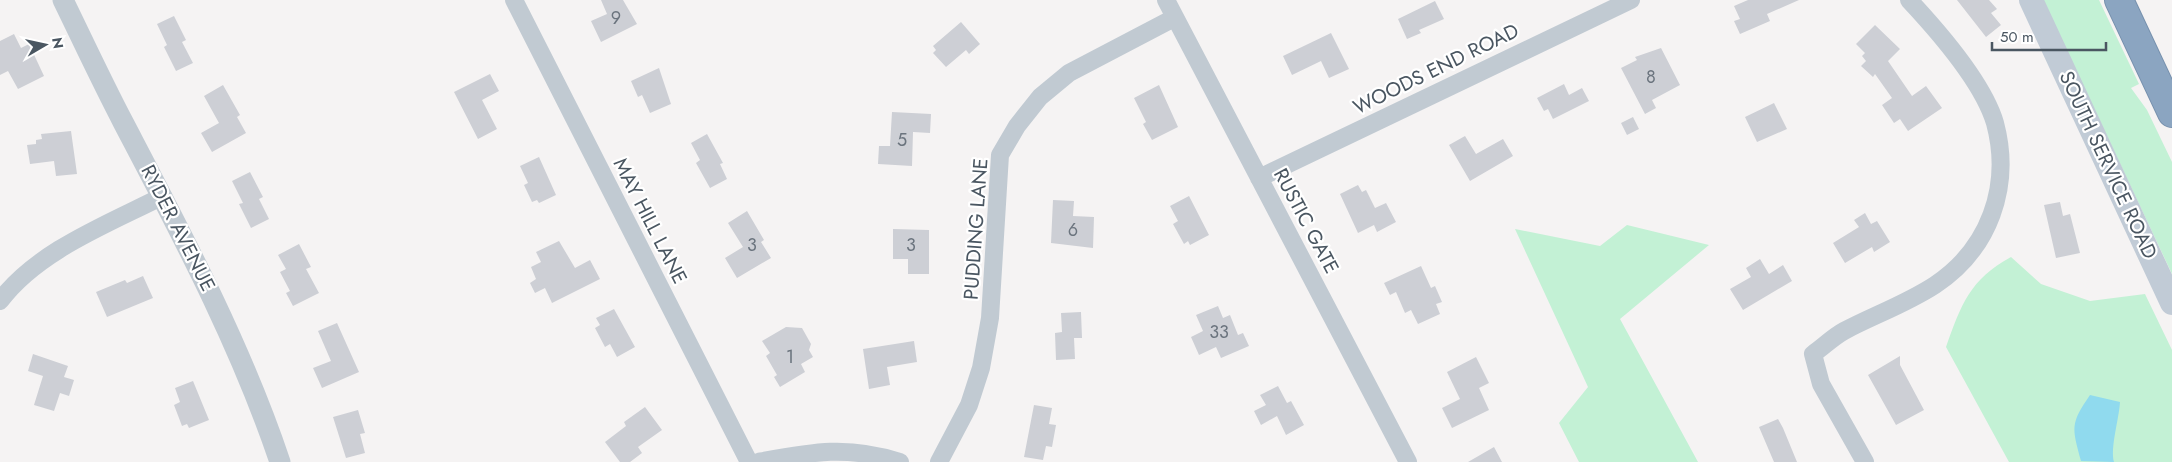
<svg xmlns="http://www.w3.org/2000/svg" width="2172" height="462" font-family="Jost,sans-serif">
  <rect width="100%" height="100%" fill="#f5f3f3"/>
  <!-- green -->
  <path fill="#c3f1d5" d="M2043,0H2099L2139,84L2131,88L2147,110L2172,162V274Z
    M1627,225L1709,245L1620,319L1698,462H1579L1559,423L1588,387L1515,229L1600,246Z
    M2011,257L2041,284L2090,301L2145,294L2172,350V462H2009L1946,347C1961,305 1970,279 2011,257Z"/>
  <!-- water -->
  <path fill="#90daee" d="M2090,395L2120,402C2119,419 2110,448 2114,462L2081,461C2072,427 2070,424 2090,395Z"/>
  <!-- building -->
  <path fill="#cdcfd5" d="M601,0H623L637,24L601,42L591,21L607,14Z
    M1748,0H1799L1767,14L1770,21L1740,34L1734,21L1740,19L1734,6Z
    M1957,0H1989L1997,9L1991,13L2001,25L1986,37Z
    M1435,1L1444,19L1419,30L1421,33L1407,39L1398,19Z
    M174,16L186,40L182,42L193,63L176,71L164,47L167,45L157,24Z
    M961,22L980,44L969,54L966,50L946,67L933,53L936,50L933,46Z
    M1875,25L1900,49L1888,61L1912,96L1926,86L1942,108L1908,131L1900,119L1894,123L1882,105L1892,98L1875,74L1873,77L1861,66L1866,61L1862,56L1865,53L1856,44Z
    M1331,33L1349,69L1329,78L1321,61L1292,75L1283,56Z
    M14,34L21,48L29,44L44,76L18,89L8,71L0,75V41Z
    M1661,48L1680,85L1652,100L1656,108L1645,114L1621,68L1637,60L1635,57Z
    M659,68L671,104L650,113L642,95L638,97L631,81Z
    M490,74L499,91L482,100L497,129L478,139L454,92Z
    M1564,84L1569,95L1582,88L1589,101L1553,119L1548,109L1544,111L1537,98Z
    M223,85L240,115L237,117L246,133L212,152L201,133L219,123L204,96Z
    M1159,85L1178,127L1152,140L1143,124L1146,122L1134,98Z
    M1774,103L1787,129L1757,142L1745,117Z
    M892,112L931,114L930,133L913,132L912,166L878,164L879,146H890Z
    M1633,117L1639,129L1627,135L1621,123Z
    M71,131L77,174L56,176L54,161L30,164L27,145L36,144V140L42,139L41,134Z
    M707,134L723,163L720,164L727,179L710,188L696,163L700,160L691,143Z
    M1465,136L1476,154L1503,139L1513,156L1470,181L1449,145Z
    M539,157L556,195L539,203L537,200L532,202L524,185L528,183L520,166Z
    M250,172L263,197L259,199L269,219L251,228L239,204L243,203L232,181Z
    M1358,185L1362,192L1366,190L1375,208L1386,203L1396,222L1377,232L1374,225L1358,233L1340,194Z
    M1189,196L1209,235L1190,245L1188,241L1184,244L1173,224L1178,221L1170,206Z
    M1053,200L1074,201L1073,216L1094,217L1093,248L1051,243Z
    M2060,202L2063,216L2070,214L2080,253L2056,258L2044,205Z
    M747,211L764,240L761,242L771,258L737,278L725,258L743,247L728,223Z
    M1865,213L1871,224L1877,221L1890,242L1874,252L1872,247L1845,263L1833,243L1859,227L1854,220Z
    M893,229L929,230V274H908V259H893Z
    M559,241L575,268L590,260L600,279L552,303L545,288L535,293L530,283L536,279L531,267L541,262L536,252Z
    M299,244L311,267L306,269L319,293L293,306L286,293L290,291L280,272L286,269L278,255Z
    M1760,259L1769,274L1783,265L1792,281L1743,310L1730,289L1751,277L1746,268Z
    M1421,266L1431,288L1435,286L1442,302L1436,304L1440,314L1418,324L1411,310L1405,313L1396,292L1390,295L1384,283Z
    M143,276L153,298L107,317L96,292L125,280L127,283Z
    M1218,306L1223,318L1230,315L1238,335L1243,333L1249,346L1221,358L1216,347L1199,355L1191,337L1203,331L1196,315Z
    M614,309L635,347L617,357L610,344L605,347L595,328L600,325L596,318Z
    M1081,312L1082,338H1074L1075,359L1056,360L1055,333L1062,332L1061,313Z
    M337,323L359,372L322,388L313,368L331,361L318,331Z
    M786,327L802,328L811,344L809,350L813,357L801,364L805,372L780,387L774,377L777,375L766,356L770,353L762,341Z
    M914,341L917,362L887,367L890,385L869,389L863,349Z
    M33,354L68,366L64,377L74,380L69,396L60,393L54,411L34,405L43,376L28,371Z
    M1900,356V365L1924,410L1896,425L1868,375Z
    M1476,357L1489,383L1479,388L1489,410L1452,428L1442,408L1460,399L1447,372Z
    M193,381L209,420L189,428L187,424L182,426L174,405L180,402L175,388Z
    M1278,386L1287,403L1291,401L1304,425L1286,435L1277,416L1261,425L1254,411L1266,405L1260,395Z
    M1034,405L1052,408L1049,424L1056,425L1052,447L1046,446L1043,460L1024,457Z
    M645,407L662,430L638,447L642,453L630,462H620L605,442L626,426L624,422Z
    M358,410L365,433L360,434L365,453L346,458L333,417Z
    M1778,419L1783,428L1797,462H1774L1759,427Z
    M1494,447L1502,462H1468Z"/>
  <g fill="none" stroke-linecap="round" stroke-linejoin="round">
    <!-- motorway casing -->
    <g stroke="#7690ad" stroke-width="30">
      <path id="motorway" d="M2119,0L2172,113"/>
    </g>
    <!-- minor -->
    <path stroke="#c1cad2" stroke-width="18" d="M514,0L749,462
      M1166,0L1408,462
      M1259,178L1631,0
      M0,301C37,251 108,224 163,196
      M758,462C812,452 847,445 900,462
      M939,462L969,405L981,368L990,318L1000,155L1017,126L1040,97L1069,73L1174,18
      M1865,462L1821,384L1813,354C1823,347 1833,337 1844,331C1874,315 1906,304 1935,285C1989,249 2012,187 1995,123C1983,82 1938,31 1909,0"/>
    <!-- tertiary -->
    <path stroke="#c1cad2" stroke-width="21" d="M63,0C83,41 102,82 123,122C181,233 240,343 280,462"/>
    <!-- secondary -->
    <path stroke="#c1cbd6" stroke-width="24" d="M2031,0L2172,303"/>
    <!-- motorway -->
    <use href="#motorway" stroke="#8ba5c1" stroke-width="28"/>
  </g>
  <g text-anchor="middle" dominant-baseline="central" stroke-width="4.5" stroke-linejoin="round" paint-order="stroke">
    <!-- number labels -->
    <g font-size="18" fill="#6b747e">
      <text x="616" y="18">9</text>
      <text x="1651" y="77">8</text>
      <text x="902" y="140">5</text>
      <text x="1073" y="230">6</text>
      <text x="752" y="245">3</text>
      <text x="911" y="245">3</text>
      <text x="1219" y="332">33</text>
      <text x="790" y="357">1</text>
    </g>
    <!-- street labels -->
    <g font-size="20" fill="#4a5661" stroke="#fff">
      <text transform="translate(1436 69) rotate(-26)">WOODS END ROAD</text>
      <text transform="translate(2108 165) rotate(65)">SOUTH SERVICE ROAD</text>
      <text transform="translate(650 221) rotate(63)">MAY HILL LANE</text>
      <text transform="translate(1306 221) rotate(62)">RUSTIC GATE</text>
      <text transform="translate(178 228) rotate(63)">RYDER AVENUE</text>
      <text transform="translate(976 229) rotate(-86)">PUDDING LANE</text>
    </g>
  </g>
  <!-- north arrow -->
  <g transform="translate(45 45) rotate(81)" stroke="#ffffff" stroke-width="4" paint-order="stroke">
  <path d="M0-4L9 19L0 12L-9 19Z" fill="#4a5661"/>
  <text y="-8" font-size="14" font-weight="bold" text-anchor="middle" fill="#4a5661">N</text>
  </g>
  <!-- scale -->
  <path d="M1992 42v8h114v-8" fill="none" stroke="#4a5661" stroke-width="2.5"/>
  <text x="2000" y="42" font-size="15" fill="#4a5661" stroke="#ffffff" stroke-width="4" paint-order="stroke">50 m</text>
</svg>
